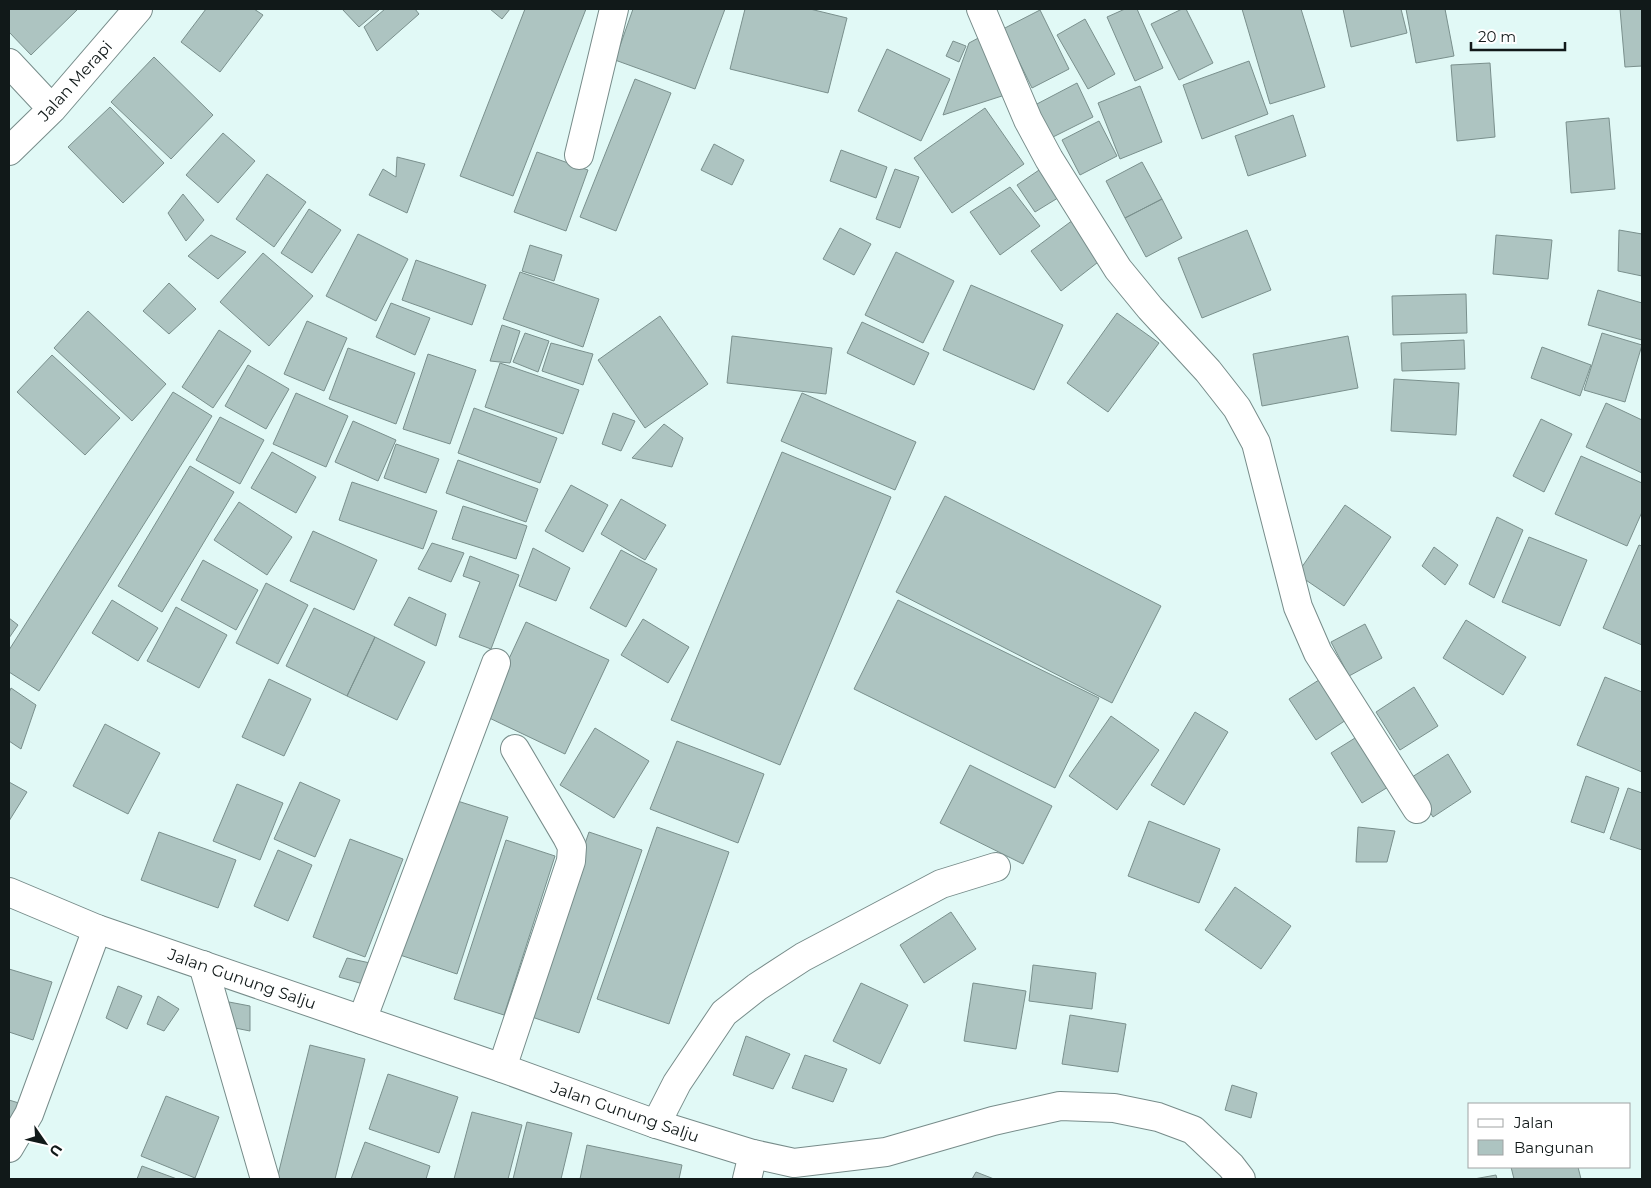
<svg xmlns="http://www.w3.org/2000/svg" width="1651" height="1188" font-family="Montserrat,sans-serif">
  <rect width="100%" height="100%" fill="#e1f9f6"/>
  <!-- building -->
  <path fill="#adc4c1" stroke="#7a908d" d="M9,9H78L31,55L9,32Z
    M206,9H254L263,15L220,72L181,42Z
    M342,9H380L359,27Z
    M385,9H415L419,14L377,51L364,27Z
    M490,9H510L502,19Z
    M525,9H586L513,196L460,176Z
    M633,9H725L695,89L615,60Z
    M745,9H810L847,18L828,93L730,69Z
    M1125,9H1137L1163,68L1135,81L1107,17Z
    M1182,9H1186L1213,63L1179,80L1151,24Z
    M1242,9H1301L1325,87L1270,104Z
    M1343,9H1401L1407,33L1351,47Z
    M1406,9H1445L1454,56L1416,63Z
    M1620,9H1642V66L1625,67Z
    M1040,10L1069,69L1032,88L1003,29Z
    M1085,19L1115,74L1088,89L1057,35Z
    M984,35L1005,95L943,115L969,43Z
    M953,41L966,46L959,62L946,56Z
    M887,49L950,79L921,141L858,111Z
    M154,57L213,115L171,159L111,102Z
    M1249,61L1268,114L1202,139L1183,85Z
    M1490,63L1495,137L1457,141L1451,65Z
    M635,79L671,93L616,231L580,217Z
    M1077,83L1093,117L1051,138L1035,105Z
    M1140,86L1162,142L1120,159L1098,103Z
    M110,107L164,163L123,203L68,147Z
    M985,108L1024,164L952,213L914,158Z
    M1293,115L1306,156L1248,176L1235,136Z
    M1609,118L1615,189L1571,193L1566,122Z
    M1099,121L1117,156L1080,175L1062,140Z
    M223,133L255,161L218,203L186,175Z
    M714,144L744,160L732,185L701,170Z
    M841,150L887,167L876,198L830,181Z
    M537,152L588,170L566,231L514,212Z
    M397,157L425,164L407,213L369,195L383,169L396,177Z
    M1142,162L1162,199L1125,218L1106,181Z
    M1045,166L1066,193L1035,212L1017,185Z
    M895,169L919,177L900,228L876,219Z
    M267,174L306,202L274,247L236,219Z
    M1010,187L1040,226L1000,255L970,212Z
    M183,194L204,220L186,241L168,213Z
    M1162,199L1182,238L1146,257L1125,218Z
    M309,209L341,230L312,273L281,253Z
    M1073,220L1102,259L1061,291L1031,251Z
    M840,228L871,244L854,275L823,259Z
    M1247,230L1271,290L1202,318L1178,258Z
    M1619,230L1642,234V276L1618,271Z
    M358,234L408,259L376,321L326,296Z
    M211,235L246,252L218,279L188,256Z
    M1496,235L1552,240L1548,279L1493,274Z
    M530,245L562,255L554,281L522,271Z
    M896,252L954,281L923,343L865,315Z
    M263,253L313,296L269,346L220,302Z
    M416,260L486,285L472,325L402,300Z
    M520,272L599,299L583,347L503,319Z
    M169,283L196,309L169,334L143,311Z
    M971,285L1063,325L1034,390L943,350Z
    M1598,290L1642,303V340L1588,325Z
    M1466,294L1467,333L1393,335L1392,296Z
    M391,303L430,318L415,355L376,337Z
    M88,311L166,384L132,421L54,348Z
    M1117,313L1159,343L1108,412L1067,383Z
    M660,316L708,384L645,428L598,360Z
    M307,321L347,338L324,391L284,374Z
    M862,322L929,353L914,385L847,353Z
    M502,325L520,331L510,363L490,361Z
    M219,330L251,351L213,408L182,387Z
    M525,333L549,341L538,372L513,362Z
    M1602,333L1642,345L1625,402L1584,390Z
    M732,336L832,348L826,394L727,383Z
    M1348,336L1358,388L1262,406L1253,354Z
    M1464,340L1465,369L1402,371L1401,343Z
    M551,343L593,354L583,385L542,371Z
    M1542,347L1591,365L1580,396L1531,378Z
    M348,348L415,373L396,424L329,399Z
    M428,354L476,370L450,444L403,429Z
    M52,355L120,418L85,455L17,392Z
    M500,363L579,390L563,434L485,407Z
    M248,365L289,389L266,429L225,406Z
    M1394,379L1459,383L1456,435L1391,431Z
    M173,392L212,416L39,691L9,672V650Z
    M296,393L348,416L326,467L273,444Z
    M802,393L916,442L895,490L781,441Z
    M1606,403L1642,420V473L1586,447Z
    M474,408L557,438L540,483L458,453Z
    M613,413L635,421L621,451L602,444Z
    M220,417L264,440L240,484L196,460Z
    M1541,419L1572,434L1544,492L1513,476Z
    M353,421L396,440L378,481L335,462Z
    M664,424L683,438L672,467L632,458Z
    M396,444L439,459L426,493L384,478Z
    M272,452L316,477L296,513L251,488Z
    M782,452L891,497L780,765L671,720Z
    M1581,456L1642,483V512L1627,546L1555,514Z
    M458,460L538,489L526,522L446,493Z
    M190,466L234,492L162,612L118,586Z
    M352,482L437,511L423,549L339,520Z
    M571,485L608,505L583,552L545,531Z
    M945,496L1161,606L1112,703L896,592Z
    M621,499L666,525L645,560L601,534Z
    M239,502L292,537L267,575L214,540Z
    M1345,505L1391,537L1344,606L1297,574Z
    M463,506L527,526L516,559L452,539Z
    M1497,517L1523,530L1494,598L1469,584Z
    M313,531L377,560L354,610L290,581Z
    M1529,537L1587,560L1560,626L1502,602Z
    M432,543L464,553L451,582L418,569Z
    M1639,545L1642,546V645L1603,628Z
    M1434,547L1458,565L1445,585L1422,566Z
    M533,548L570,568L556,601L519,586Z
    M621,550L657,569L626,627L590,608Z
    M470,556L519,575L491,649L459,637L480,582L463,576Z
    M203,560L258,590L236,630L181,600Z
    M266,583L308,605L278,664L236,643Z
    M409,597L446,614L436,646L394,625Z
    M112,600L158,628L138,661L92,633Z
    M898,600L1099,698L1055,788L854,689Z
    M176,607L227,635L199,688L147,661Z
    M314,608L375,637L347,696L286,666Z
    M9,618L18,625L9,638Z
    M643,619L689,647L668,683L621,655Z
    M1466,620L1526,657L1503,695L1443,658Z
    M526,622L609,660L565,754L483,715Z
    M1365,624L1382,658L1349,676L1331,642Z
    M375,637L425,662L397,720L347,696Z
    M1605,677L1642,692V772L1577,745Z
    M1322,678L1349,718L1316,740L1289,699Z
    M269,679L311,699L284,756L242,737Z
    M1414,687L1438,726L1400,750L1376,712Z
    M11,688L36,705L21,749L9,741V693Z
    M1195,712L1228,732L1184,805L1151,785Z
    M1111,716L1159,750L1117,810L1069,776Z
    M105,724L160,753L128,814L73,786Z
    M595,728L649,761L614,818L560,785Z
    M1363,733L1393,784L1362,803L1331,753Z
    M677,741L764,774L738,843L650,809Z
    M1448,754L1471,792L1433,817L1409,779Z
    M970,765L1052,806L1023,864L940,823Z
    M1586,776L1619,788L1604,833L1571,822Z
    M9,782L27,792L9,821Z
    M300,782L340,800L315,857L274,839Z
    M237,784L283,803L260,860L213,841Z
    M1628,788L1642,793V850L1610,839Z
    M448,798L508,817L457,974L397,954Z
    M1149,821L1220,849L1199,903L1128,876Z
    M657,827L729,852L669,1024L597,999Z
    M1358,827L1395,831L1387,862H1356Z
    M159,832L236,860L218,908L141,880Z
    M589,832L642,850L579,1033L526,1015Z
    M350,839L403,859L365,957L313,937Z
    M506,840L555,856L504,1015L454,999Z
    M278,850L312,865L288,921L254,906Z
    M1235,887L1291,926L1261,969L1205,930Z
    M951,912L976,949L924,983L900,945Z
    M347,958L370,963L363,984L339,977Z
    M1033,965L1096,973L1092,1009L1029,1001Z
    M9,969L52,982L33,1040L9,1032Z
    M861,983L908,1005L880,1064L833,1041Z
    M973,983L1026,991L1016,1049L964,1041Z
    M118,986L142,996L127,1029L106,1018Z
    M158,996L179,1009L164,1031L147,1024Z
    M229,1002L250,1006V1031L230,1027Z
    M1070,1015L1126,1024L1118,1072L1062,1064Z
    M746,1036L790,1054L773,1089L733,1075Z
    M310,1045L365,1059L335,1179H277Z
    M805,1055L847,1069L833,1102L792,1088Z
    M388,1074L458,1097L439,1153L369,1129Z
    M1232,1085L1257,1093L1251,1118L1225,1110Z
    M166,1096L219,1117L195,1178L141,1156Z
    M9,1100L22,1104L9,1128Z
    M472,1112L522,1125L508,1179H454Z
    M527,1122L572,1133L561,1179H513Z
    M365,1142L430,1166L426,1179H351Z
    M587,1145L682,1165L679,1179H580Z
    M142,1166L177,1179H137Z
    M1511,1167H1578L1581,1179H1514Z
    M976,1172L994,1179H972Z
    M1496,1175L1497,1179H1474Z"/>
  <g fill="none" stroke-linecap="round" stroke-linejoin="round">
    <!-- minor casing -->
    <g stroke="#778c8a" stroke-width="30">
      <path id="minor" d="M981,9L1028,120L1049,159L1118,269L1150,308L1208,371L1237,408L1256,443L1298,607L1318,653L1417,809
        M9,63L52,109
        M9,151L52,109L138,9
        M579,155L614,9
        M203,965L265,1179
        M362,1020L496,663
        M502,1068L571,861L572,847L567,837L515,749
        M656,1124L677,1083L724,1013L757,987L803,957L941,884L996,867
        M9,1148L29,1114L97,929
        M747,1179L753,1154"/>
    </g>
    <!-- major casing -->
    <g stroke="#778c8a" stroke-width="30">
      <path id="major" d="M9,892L97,929L502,1068L656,1124L753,1154L794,1163L886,1152L993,1121L1060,1106L1114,1108L1158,1117L1193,1130L1231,1166L1241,1179"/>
    </g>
    <!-- minor -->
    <use href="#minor" stroke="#fff" stroke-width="28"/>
    <!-- major -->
    <use href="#major" stroke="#fff" stroke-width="28"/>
  </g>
  <g text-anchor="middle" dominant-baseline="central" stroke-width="4" stroke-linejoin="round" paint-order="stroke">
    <!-- street labels -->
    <g font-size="16" fill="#111919" stroke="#fff">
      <text transform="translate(75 81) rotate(-48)">Jalan Merapi</text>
      <text transform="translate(242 979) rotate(19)">Jalan Gunung Salju</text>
      <text transform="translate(625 1112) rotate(19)">Jalan Gunung Salju</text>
    </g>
  </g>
  <!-- border -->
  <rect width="1651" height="1188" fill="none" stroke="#111919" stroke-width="20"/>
  <!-- legend -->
  <rect x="1468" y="1103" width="162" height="65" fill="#ffffff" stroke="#a0a3a3"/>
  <rect x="1478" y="1119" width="25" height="8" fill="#ffffff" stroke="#a0a3a3"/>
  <text x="1514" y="1128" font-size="15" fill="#111919">Jalan</text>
  <rect x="1478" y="1140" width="25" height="15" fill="#adc4c1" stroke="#a0a3a3"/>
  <text x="1514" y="1153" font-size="15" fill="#111919">Bangunan</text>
  <!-- north arrow -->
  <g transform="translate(45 1143) rotate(124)" stroke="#ffffff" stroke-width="4" paint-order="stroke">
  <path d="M0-4L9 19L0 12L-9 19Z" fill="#111919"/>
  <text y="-8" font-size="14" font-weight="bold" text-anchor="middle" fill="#111919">U</text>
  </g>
  <!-- scale -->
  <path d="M1471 42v8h94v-8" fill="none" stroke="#111919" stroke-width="2.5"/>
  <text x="1478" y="42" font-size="15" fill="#111919" stroke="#ffffff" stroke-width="4" paint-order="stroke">20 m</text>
</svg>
